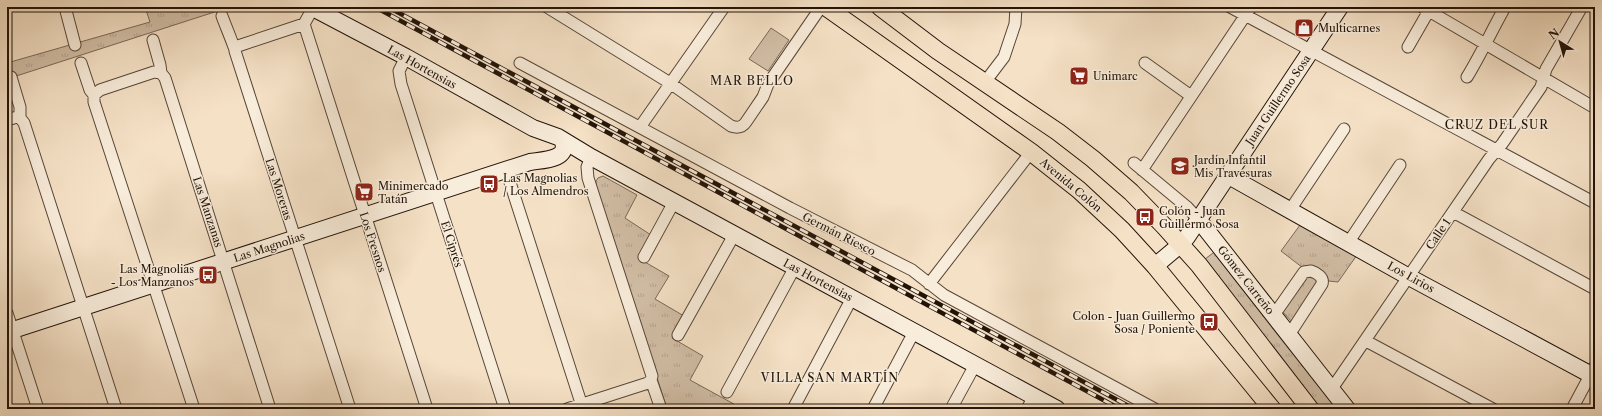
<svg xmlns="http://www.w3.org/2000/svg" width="1602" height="416" font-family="'Libre Caslon Text',serif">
  <defs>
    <pattern id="grass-tufts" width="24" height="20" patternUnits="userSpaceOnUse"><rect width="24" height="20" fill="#d1bea6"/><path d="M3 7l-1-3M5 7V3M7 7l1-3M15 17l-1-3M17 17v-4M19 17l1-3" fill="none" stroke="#b3a28e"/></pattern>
  </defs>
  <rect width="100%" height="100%" fill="#f5e1c6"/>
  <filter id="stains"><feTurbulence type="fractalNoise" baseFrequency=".005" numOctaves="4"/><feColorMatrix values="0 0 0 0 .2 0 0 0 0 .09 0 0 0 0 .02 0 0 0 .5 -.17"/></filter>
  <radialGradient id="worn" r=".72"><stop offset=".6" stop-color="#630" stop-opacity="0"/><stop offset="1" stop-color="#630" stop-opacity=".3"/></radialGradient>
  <!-- grass -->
  <path fill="url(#grass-tufts)" stroke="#7a6858" d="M145,7H183L185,11L198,7H230L7,79V63L150,22Z
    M603,176L637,195L625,218L651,235L638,258L669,276L655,299L684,316L672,338L703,356L690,380L743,409H667L596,185V181L598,178Z
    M1300,225L1357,255L1338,282L1319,280L1292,322L1282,311L1307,271L1281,251Z
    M1217,250L1339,409H1318L1205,259Z"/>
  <!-- pitch -->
  <path fill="#d1bea6" stroke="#7a6858" d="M771,28L789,40L768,71L749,59Z"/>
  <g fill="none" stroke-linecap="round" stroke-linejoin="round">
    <!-- street casing -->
    <g stroke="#574638" stroke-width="13">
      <path id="street" d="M65,7L75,45
        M547,7L670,83L731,126C737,128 742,128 746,122L763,97L768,84L821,7
        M1230,7L1595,203
        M1422,7L1595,108
        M313,8L304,24L427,409
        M222,16C224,22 235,48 235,51L350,409
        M153,40L160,65L161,73L165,78L270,409
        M1408,47L1431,7
        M235,48L238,46L304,24
        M406,57L399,71L401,84L505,409
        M81,63L90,90L94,95V102L194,409
        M520,63L790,208L912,270L944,295L1155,409
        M1145,63L1191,96
        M11,77L20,107V118L24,123L116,409
        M1467,77C1481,54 1492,30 1505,7
        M985,82L1004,57L1015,24L1016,7
        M94,95L100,90L154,72L161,73
        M7,120L17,117L20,118
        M640,127L724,7
        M591,157L587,167L588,178L652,376L651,380L661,409
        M1134,163L1187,207L1198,219
        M506,170L583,409
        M1142,170L1251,7
        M1290,210L1344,129
        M1453,212L1595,289
        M1348,243L1400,165
        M644,257L674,202
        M929,284L1031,152
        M7,313L38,409
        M1274,315L1304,272L1311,271C1317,273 1324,277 1322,284L1289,335
        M678,335L734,235
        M1366,341L1493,409
        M1331,390L1489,159L1502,144L1541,87L1546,69L1580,10
        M727,392L795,267
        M567,409L648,383L651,380
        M793,409L852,298
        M873,409L914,332
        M951,409L975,365
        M1027,409L1034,396
        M1572,409L1595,366"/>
    </g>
    <!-- secondary casing -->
    <g stroke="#221309" stroke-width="18">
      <path id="secondary" d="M311,7L406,57L533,128L558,137L591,157L1057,409
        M1227,175L1409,277L1595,377
        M1198,219L1347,409
        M1155,266L1181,244L1187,237L1340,7
        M7,332L530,162C542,160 569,160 563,142"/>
    </g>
    <!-- primary casing -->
    <g stroke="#221309" stroke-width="19">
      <path id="primary" d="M826,7L1031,152L1079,190L1122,230L1155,266L1272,409
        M880,7L938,51L1058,132L1093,159L1131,192L1164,226L1199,265L1310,409"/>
    </g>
    <!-- street -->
    <use href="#street" stroke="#f8ecda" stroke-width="11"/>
    <!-- secondary -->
    <use href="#secondary" stroke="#f8ecda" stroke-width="16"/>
    <!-- primary -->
    <use href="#primary" stroke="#f5e1c6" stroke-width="17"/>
    <!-- rail casing -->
    <g stroke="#221309" stroke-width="4.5">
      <path id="rail" d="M375,7L1120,409
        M388,7L1134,409"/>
    </g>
    <!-- rail -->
    <use href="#rail" stroke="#f8ecda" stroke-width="3" stroke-dasharray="9" stroke-linecap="butt"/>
  </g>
  <!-- icons -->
  <defs>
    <g id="shop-square" transform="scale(1)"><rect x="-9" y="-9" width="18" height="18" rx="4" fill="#8f2418" stroke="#f8ecda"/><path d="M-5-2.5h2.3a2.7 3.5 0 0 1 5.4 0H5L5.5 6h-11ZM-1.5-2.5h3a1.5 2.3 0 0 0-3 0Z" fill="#fff"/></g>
    <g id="supermarket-square" transform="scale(1)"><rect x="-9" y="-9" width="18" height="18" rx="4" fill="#8f2418" stroke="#f8ecda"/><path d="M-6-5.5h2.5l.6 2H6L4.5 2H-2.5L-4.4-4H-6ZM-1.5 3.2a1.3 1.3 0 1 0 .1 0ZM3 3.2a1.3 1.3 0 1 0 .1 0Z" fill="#fff"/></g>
    <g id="school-square" transform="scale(1)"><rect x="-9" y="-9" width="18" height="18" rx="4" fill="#8f2418" stroke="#f8ecda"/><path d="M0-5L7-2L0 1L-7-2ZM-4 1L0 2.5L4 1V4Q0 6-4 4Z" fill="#fff"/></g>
    <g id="bus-square" transform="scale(1)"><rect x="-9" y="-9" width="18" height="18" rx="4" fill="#8f2418" stroke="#f8ecda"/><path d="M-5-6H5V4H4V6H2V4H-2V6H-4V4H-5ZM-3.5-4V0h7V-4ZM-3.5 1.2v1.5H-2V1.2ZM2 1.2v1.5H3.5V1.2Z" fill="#fff"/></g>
  </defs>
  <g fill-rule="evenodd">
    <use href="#shop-square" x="1304" y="28"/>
    <use href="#supermarket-square" x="1079" y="76"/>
    <use href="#school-square" x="1180" y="166"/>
    <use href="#bus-square" x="489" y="184"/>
    <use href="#supermarket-square" x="364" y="192"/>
    <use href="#bus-square" x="1145" y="217"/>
    <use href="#bus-square" x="208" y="275"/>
    <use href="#bus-square" x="1209" y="322"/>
  </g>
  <g text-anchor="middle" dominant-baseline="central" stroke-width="3" stroke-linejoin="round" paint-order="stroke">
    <!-- poi labels -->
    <g font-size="11" fill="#221309" stroke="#f8ecda" text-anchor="start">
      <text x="1318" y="28">Multicarnes</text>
      <text x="1093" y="76">Unimarc</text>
      <text x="1194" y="160">Jardín Infantil<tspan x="1194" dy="13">Mis Travesuras</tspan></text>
      <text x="503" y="178">Las Magnolias<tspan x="503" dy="13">/ Los Almendros</tspan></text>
      <text x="378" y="186">Minimercado<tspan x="378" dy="13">Tatán</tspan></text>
      <text x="1159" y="211">Colón - Juan<tspan x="1159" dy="13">Guillermo Sosa</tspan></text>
      <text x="194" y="269" text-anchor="end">Las Magnolias<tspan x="194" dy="13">- Los Manzanos</tspan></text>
      <text x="1195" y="316" text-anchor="end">Colon - Juan Guillermo<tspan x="1195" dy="13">Sosa / Poniente</tspan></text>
    </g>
    <!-- street labels -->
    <g font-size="11" fill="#221309" stroke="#f8ecda">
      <text transform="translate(422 67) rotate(29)">Las Hortensias</text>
      <text transform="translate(1278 100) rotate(-56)">Juan Guillermo Sosa</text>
      <text transform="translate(1071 185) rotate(40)">Avenida Colón</text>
      <text transform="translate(279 189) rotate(72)">Las Moreras</text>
      <text transform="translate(208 212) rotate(72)">Las Manzanas</text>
      <text transform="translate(839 234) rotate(27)">Germán Riesco</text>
      <text transform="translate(1438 234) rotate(-56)">Calle 1</text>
      <text transform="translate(373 242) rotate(72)">Los Fresnos</text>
      <text transform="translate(452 244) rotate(72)">El Ciprés</text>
      <text transform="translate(269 247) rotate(-18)">Las Magnolias</text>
      <text transform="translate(1411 277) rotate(29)">Los Lirios</text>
      <text transform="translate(818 280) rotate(28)">Las Hortensias</text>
      <text transform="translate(1246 280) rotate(52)">Gómez Carreño</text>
    </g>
    <!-- neighbourhood labels -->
    <g font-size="12" letter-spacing="1" fill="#221309" stroke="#f8ecda">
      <text x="752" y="80">MAR BELLO</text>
      <text x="1497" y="124">CRUZ DEL SUR</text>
      <text x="830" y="377">VILLA SAN MARTÍN</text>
    </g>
  </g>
  <!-- margin -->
  <rect width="1602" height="416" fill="none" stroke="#f5e1c6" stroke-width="24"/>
  <rect x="8" y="8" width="1586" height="400" fill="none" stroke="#221309" stroke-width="2"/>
  <rect x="12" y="12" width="1578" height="392" fill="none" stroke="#221309"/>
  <!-- north arrow -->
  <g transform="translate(1560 42) rotate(323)" stroke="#f8ecda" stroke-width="3" paint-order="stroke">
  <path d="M0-3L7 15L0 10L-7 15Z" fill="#221309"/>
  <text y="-6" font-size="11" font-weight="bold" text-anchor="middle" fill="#221309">N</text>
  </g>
  <rect width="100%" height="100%" filter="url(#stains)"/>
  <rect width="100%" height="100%" fill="url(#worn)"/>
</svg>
